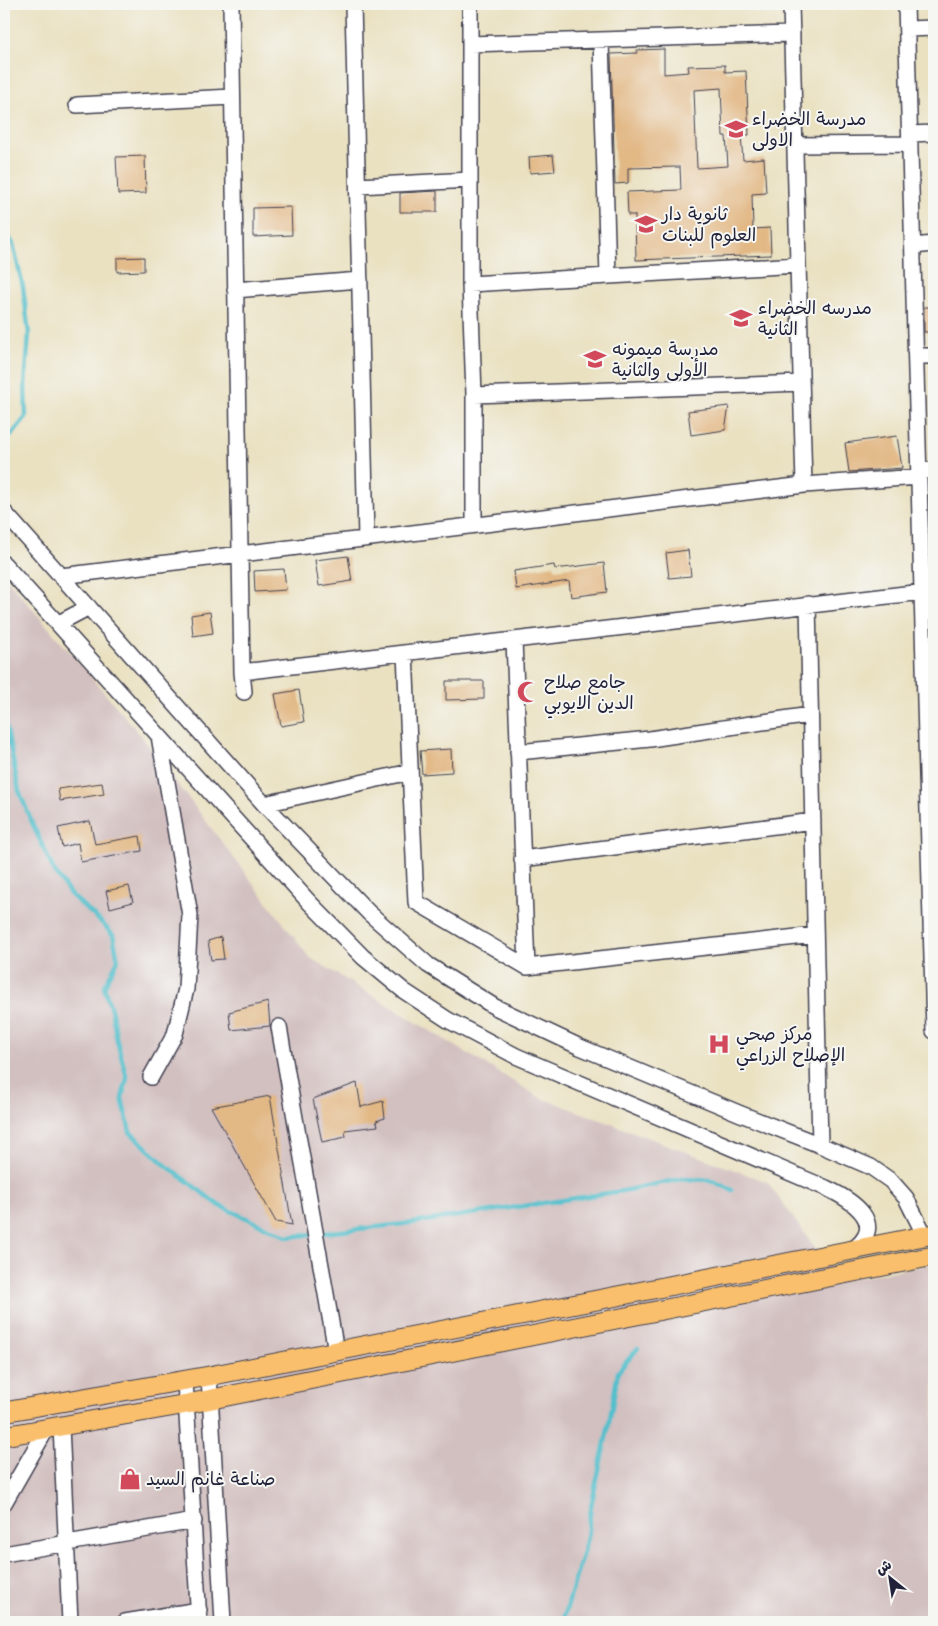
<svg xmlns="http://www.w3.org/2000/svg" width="938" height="1626" font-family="'Comic Neue','Playpen Sans Arabic',sans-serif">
  <rect width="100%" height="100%" fill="#f6f6f2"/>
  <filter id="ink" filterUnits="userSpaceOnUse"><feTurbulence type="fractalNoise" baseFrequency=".02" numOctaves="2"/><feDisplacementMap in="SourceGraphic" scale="10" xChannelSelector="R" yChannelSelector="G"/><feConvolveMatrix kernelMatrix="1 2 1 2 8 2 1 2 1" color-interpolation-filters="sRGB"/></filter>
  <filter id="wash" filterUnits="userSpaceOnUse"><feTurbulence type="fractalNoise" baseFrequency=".0096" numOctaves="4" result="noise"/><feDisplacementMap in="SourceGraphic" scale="20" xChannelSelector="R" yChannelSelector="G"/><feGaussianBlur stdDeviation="1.12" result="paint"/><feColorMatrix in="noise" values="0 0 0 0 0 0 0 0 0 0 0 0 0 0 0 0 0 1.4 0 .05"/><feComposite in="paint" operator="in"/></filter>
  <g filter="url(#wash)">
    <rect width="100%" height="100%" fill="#eae1c1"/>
    <!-- industrial -->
    <path fill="#d2bfc0" d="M4,576L139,733L309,957L539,1097L767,1182L840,1281L934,1264V1622H4Z"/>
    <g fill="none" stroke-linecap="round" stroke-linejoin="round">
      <!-- stream -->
      <path stroke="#53bfcc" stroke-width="4.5" d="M4,228L13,244L23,287L29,334L25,385L26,417L4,444
        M4,715L19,791L33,825L54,871L70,894L102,923L113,935L118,960L104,987L112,1013L117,1041L127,1078L122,1098L130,1132L163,1163L220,1206L288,1237L412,1223L622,1191L681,1179L710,1180L732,1190
        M563,1622L587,1538L591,1506L608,1429L618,1372L638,1348"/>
    </g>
    <g id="blocks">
      <!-- building -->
      <path fill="#e2b885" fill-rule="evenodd" d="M664,49V74L689,72L688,66L725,65V72L746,71L749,135H741L743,160L764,158L766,193L752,194L753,229L770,228L771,255L636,260L635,215H628L627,192L681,190L680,167L628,168V183L615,184L611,54L637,53V50ZM721,88L723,136H726L728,166L697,168L694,90Z
        M553,155L555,171L530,173L529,157Z
        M145,156L146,193L118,194L116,157Z
        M437,191V212H400V193Z
        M291,207L292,235L253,237V208Z
        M144,257V271L117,272V258Z
        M924,307H934V332H924Z
        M729,406L725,430L691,435L688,411Z
        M897,436L902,468L849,472L845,443Z
        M688,550L691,576L669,578L666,553Z
        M348,556L352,581L319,586L315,560Z
        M604,563L607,592L571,597L569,581L516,589L514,571L554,565L555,569Z
        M284,569L286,590L255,592L254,571Z
        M210,612L213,633L193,636L191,615Z
        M446,681H484V699L446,700Z
        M299,690L304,722L281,726L275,694Z
        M451,749L452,772L422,774L420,751Z
        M102,783L104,794L60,801L58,789Z
        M90,821L95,844L140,836L142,851L81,862L78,843L62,847L58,828Z
        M129,886L133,902L110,908L106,891Z
        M221,937L224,959L211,960L208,941Z
        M268,1002L270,1026L231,1030L229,1012Z
        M357,1083L361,1107L383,1101L385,1118L376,1121L378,1126L345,1130L346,1137L322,1142L313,1099Z
        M270,1096L292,1225L276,1222L211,1107Z"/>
    </g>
  </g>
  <g filter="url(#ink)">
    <use href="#blocks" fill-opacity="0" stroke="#403f4f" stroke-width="1"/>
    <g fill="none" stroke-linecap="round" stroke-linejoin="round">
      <!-- minor casing -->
      <g stroke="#403f4f" stroke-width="18">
        <path id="minor" d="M231,4L242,672L244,692
          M353,4L366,538
          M470,4V284L474,395V525
          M791,4L804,485
          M906,4L934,1031
          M907,29L934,28
          M601,40L608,276
          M470,44L792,34
          M77,105L232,97
          M910,134L934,133
          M795,145L910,144
          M358,186L470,180
          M913,246L934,244
          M470,284L798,265
          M235,290L360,280
          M916,356H934
          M474,395L801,383
          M919,471L934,470
          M4,512L264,804L369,913L428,965L495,1007L580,1047L741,1114L820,1145L871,1167L891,1181L906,1198L925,1236
          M4,564L309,902L363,957L404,991L448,1020L516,1056L826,1188C852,1200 889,1224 852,1250
          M61,576L804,485L919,477
          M808,604L820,1145
          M59,623L89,607
          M514,640L527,967
          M405,653L416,902L527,967L815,935
          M242,672L922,592
          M518,752L650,739L810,715
          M264,804L410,772
          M522,859L813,821
          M279,1027L336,1351
          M151,1077L175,1034L186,989L190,915L159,736
          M209,1376L223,1622
          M185,1381L199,1622
          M61,1426L70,1622
          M4,1503L47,1428
          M4,1554L194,1521
          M125,1622L199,1610"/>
      </g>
      <!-- major casing -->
      <g stroke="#403f4f" stroke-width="21">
        <path id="major" d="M4,1412L209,1376L934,1234
          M4,1436L187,1404L934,1256"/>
      </g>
      <!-- minor -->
      <use href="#minor" stroke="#fff" stroke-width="15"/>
      <!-- major -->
      <use href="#major" stroke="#f9bf6d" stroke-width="19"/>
    </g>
  </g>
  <!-- icons -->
  <defs>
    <g id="school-bare" transform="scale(1.725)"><path d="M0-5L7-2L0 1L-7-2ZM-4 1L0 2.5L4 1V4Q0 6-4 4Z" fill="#d1495b" stroke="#f6f6f2" stroke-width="2.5" paint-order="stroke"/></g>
    <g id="mosque-bare" transform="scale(1.725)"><path d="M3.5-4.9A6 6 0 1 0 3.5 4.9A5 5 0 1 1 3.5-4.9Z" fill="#d1495b" stroke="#f6f6f2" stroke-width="2.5" paint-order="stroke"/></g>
    <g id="hospital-bare" transform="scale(1.725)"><path d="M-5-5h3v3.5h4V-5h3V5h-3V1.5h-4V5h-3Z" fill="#d1495b" stroke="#f6f6f2" stroke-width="2.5" paint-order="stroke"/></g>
    <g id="shop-bare" transform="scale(1.725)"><path d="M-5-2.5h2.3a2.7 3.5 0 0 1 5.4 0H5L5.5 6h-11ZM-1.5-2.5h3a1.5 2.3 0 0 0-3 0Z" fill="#d1495b" stroke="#f6f6f2" stroke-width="2.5" paint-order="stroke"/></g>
  </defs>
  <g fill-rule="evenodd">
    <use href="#school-bare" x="736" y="129"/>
    <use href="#school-bare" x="646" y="224"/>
    <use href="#school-bare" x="741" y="318"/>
    <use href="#school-bare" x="595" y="359"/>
    <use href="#mosque-bare" x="528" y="692"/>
    <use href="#hospital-bare" x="719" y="1044"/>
    <use href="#shop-bare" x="130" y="1479"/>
  </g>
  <g text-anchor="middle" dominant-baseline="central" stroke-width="4" stroke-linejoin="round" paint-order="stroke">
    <!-- poi labels -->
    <g font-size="18" fill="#22223b" stroke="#f6f6f2" text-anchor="start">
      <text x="752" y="119">مدرسة الخضراء<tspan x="752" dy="21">الاولى</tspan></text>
      <text x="662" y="214">ثانوية دار<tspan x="662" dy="21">العلوم للبنات</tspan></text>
      <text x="758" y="308">مدرسه الخضراء<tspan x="758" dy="21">الثانية</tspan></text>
      <text x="612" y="349">مدرسة ميمونه<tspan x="612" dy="21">الأولى والثانية</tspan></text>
      <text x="544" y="682">جامع صلاح<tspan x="544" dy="21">الدين الايوبي</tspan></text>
      <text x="736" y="1034">مركز صحي<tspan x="736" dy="21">الإصلاح الزراعي</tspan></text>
      <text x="146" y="1479">صناعة غانم السيد</text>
    </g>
  </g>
  <!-- margin -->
  <rect width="938" height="1626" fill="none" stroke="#f6f6f2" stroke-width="20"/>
  <!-- north arrow -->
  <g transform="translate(890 1578) rotate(330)" stroke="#f6f6f2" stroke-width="4" paint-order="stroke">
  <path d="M0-4L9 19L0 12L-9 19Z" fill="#22223b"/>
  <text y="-8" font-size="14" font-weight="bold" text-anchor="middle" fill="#22223b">ش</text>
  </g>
</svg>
